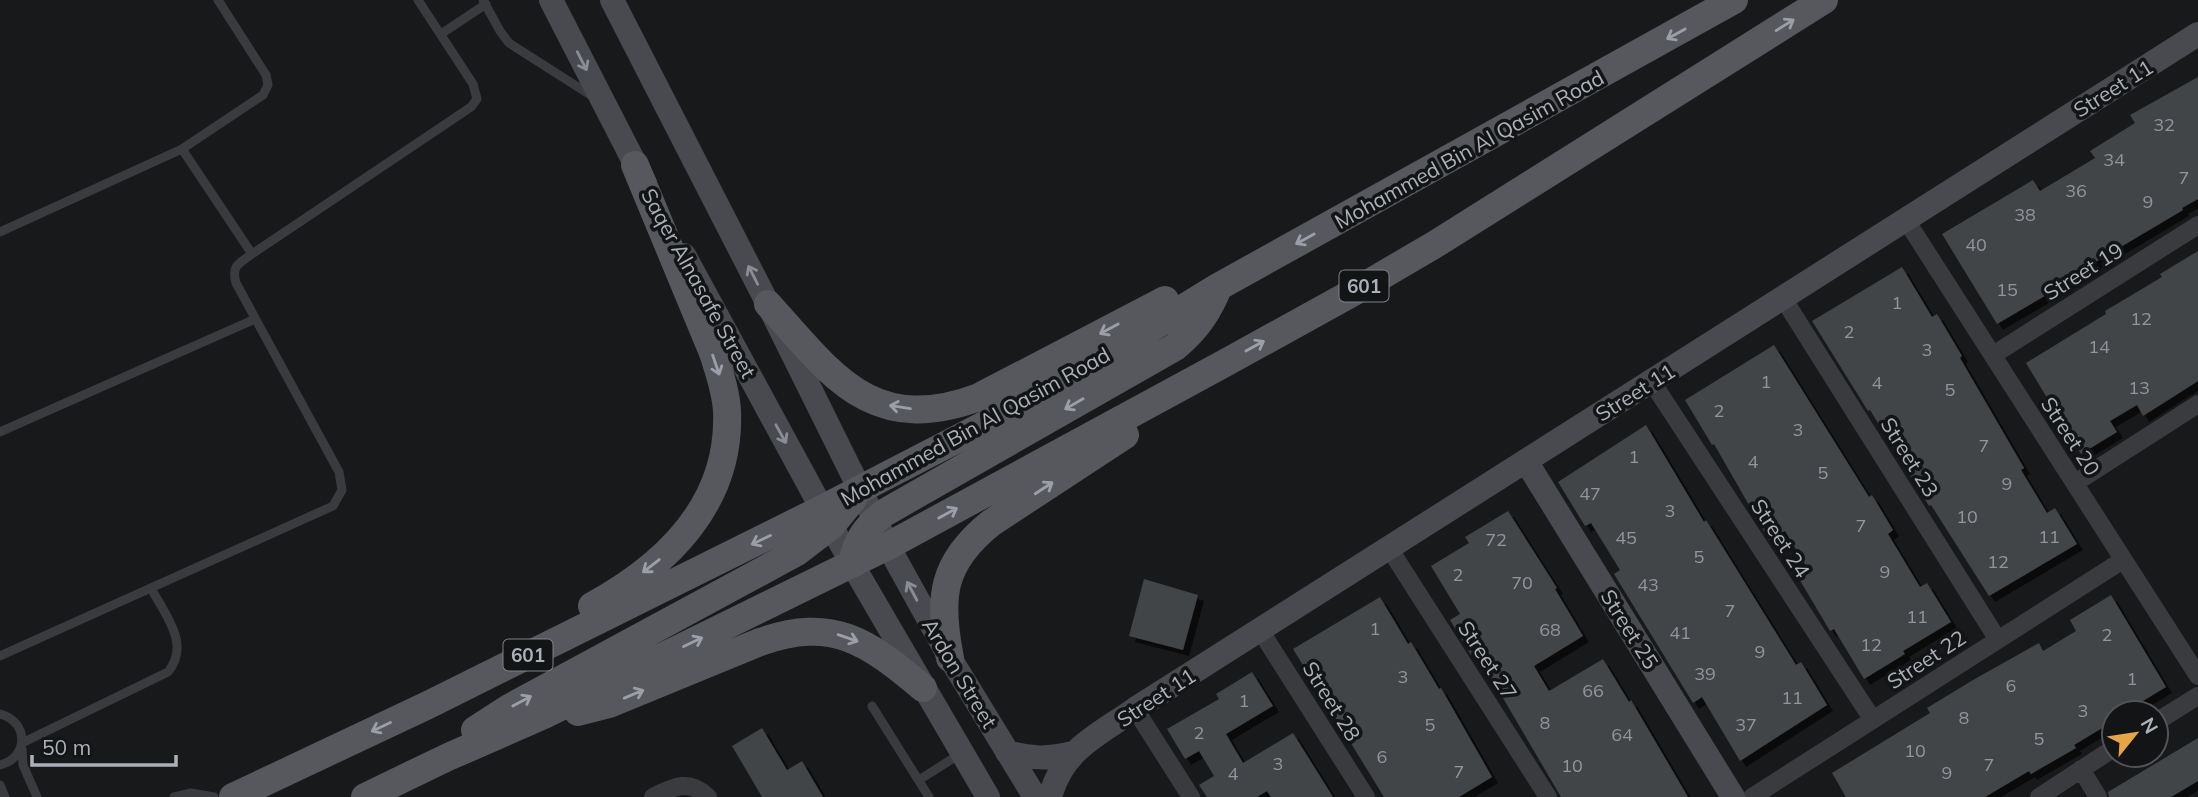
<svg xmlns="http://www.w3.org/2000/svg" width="2198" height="797" font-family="Mulish,sans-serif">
  <defs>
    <filter id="shadow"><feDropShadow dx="6" dy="6" stdDeviation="0" flood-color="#0009"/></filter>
  </defs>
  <rect width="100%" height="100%" fill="#18191a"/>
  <!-- building -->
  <path fill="#434447" filter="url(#shadow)" d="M2198,77V199L2182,208L2183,210L2087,267L2089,270L1997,324L1942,234L2033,180L2040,191L2095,158L2090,151L2135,123L2130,115Z
    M2198,251V381L2143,416L2137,405L2110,421L2117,432L2081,454L2026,363L2106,314L2105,311L2162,277L2160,274Z
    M1902,267L1932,317L1937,314L1962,356L1960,358L2024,468L2021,470L2047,513L2055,508L2077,544L1989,596L1931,505L1929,506L1870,410L1868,411L1812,321Z
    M1774,345L1869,497L1872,495L1893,530L1888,534L1920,587L1927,583L1951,622L1903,651L1905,654L1864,679L1834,629L1830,631L1795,572L1806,566L1785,531L1769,540L1714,444L1712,445L1685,400Z
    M1646,425L1704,522L1706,520L1796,665L1801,662L1827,705L1740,761L1702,697L1693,703L1614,574L1620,570L1591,523L1585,526L1558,482Z
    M1508,511L1557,588L1555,589L1583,636L1534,666L1549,691L1603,659L1629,702L1631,700L1688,797H1561L1476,652L1471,655L1450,620L1460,614L1431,566L1469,543L1465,537Z
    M1144,579L1198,595L1183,650L1129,636Z
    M2111,595L2166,687L2123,713H2114L2112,722L2074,745L2076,748L2031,774L2029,771L1985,797H1846L1832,773L1930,713L1927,708L1973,680L2039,643L2043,651L2076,631L2070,620Z
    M1380,597L1408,644L1411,642L1439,689L1441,688L1492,777L1459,797H1384L1293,649Z
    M1252,672L1273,706L1226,734L1243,763L1293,733L1333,797H1271L1267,791L1257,797H1207L1199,785L1214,776L1199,751L1185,759L1167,729L1219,699L1216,694Z
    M762,728L787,770L802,761L823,797H762L732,746Z
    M2198,738V781L2171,797H2109L2108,792Z"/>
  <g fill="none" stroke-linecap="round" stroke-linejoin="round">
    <!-- lane -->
    <path stroke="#3a3b3f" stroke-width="9" d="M483,0L500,31L509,43L592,96
      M441,34L486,4
      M182,149L252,254
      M0,232L182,149L263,95L268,85L266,75L218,0
      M0,432L255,319
      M0,656L333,506L342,490L339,472L236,283C231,265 239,264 252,254L471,107L477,99L473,84L418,0
      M872,706L929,797
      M0,714C29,721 29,758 0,765
      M22,743L168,672C191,644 165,615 151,588
      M22,749L23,765L37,797
      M919,780L960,754
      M0,785L5,797
      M174,797L191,793L214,797"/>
    <!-- street -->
    <path stroke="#3a3b3f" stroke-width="18" d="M1906,220L2198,676
      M1783,298L1998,640
      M1993,355L2198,225
      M1652,382L1873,720
      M2075,483L2198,404
      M1389,548L1548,797
      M1260,630L1366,797
      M1135,709L1191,797
      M2156,722L2198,696
      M2081,769L2098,797
      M653,797C673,787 689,778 708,797
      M1752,797L2123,560
      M2039,797L2114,748"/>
    <!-- secondary -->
    <path stroke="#484a4f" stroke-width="24" d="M551,0L645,183
      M612,0L768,304L888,546L950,658L1035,797
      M684,255L852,564L988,797
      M1526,461L1733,797
      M1007,752C1030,759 1049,759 1073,753
      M1050,797C1063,749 1097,736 1135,709L2198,34"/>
    <!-- primary -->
    <path stroke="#56585e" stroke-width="28" d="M768,304C832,375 872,437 979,397L1165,300
      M852,564C856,541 866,527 884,513L1175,347C1196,330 1208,312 1218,288
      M592,606C667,565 731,503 727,411C726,391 719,372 713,353L635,165
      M950,658C938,598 941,563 991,523L1125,435
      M578,712L609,704L760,642C833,616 868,642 923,688
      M475,730L509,708L797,552L831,526L853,499
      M233,797L428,705L822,509L1044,394L1218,287L1734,0
      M365,797L448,757L544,715L888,546L1225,363L1359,289L1434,245L1824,0"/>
  </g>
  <!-- one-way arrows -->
  <defs><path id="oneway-shaft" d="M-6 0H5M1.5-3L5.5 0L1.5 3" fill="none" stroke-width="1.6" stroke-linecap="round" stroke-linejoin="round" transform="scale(1.75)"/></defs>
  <g stroke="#9b9fa7">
    <use href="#oneway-shaft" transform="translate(1785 25) rotate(-32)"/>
    <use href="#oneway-shaft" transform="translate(1676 34) rotate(151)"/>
    <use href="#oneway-shaft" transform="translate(1305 239) rotate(151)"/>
    <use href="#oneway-shaft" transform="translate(1109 329) rotate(152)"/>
    <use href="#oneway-shaft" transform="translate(1255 346) rotate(-29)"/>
    <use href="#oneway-shaft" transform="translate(716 365) rotate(71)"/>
    <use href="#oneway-shaft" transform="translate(1074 404) rotate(150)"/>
    <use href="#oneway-shaft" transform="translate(900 407) rotate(-171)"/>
    <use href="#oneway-shaft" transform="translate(1044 488) rotate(-33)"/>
    <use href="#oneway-shaft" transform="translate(948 513) rotate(-29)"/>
    <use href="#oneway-shaft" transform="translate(761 540) rotate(154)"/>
    <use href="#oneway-shaft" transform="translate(651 566) rotate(142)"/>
    <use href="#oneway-shaft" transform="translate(848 638) rotate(19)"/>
    <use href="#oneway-shaft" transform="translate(693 642) rotate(-26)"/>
    <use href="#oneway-shaft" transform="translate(634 694) rotate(-23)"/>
    <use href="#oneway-shaft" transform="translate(522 701) rotate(-28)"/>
    <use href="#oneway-shaft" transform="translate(381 727) rotate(155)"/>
  </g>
  <g stroke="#898d94">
    <use href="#oneway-shaft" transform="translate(582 61) rotate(63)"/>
    <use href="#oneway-shaft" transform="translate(753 275) rotate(-117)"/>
    <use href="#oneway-shaft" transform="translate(781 434) rotate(61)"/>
    <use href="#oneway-shaft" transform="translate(912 591) rotate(-118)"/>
  </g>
  <g text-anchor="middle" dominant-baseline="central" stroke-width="7" stroke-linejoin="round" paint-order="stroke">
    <!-- number labels -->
    <g font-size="18" fill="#92969c">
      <text x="2164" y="124">32</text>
      <text x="2114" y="159">34</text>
      <text x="2184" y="177">7</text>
      <text x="2076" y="190">36</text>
      <text x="2148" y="201">9</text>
      <text x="2025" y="214">38</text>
      <text x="1976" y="244">40</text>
      <text x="2007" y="289">15</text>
      <text x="1897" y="302">1</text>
      <text x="2141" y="318">12</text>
      <text x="1849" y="331">2</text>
      <text x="2099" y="346">14</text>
      <text x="1927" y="349">3</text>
      <text x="1766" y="381">1</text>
      <text x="1877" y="382">4</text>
      <text x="2139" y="387">13</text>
      <text x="1950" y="389">5</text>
      <text x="1719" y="410">2</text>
      <text x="1798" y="429">3</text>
      <text x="1984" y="445">7</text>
      <text x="1634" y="456">1</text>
      <text x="1753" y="461">4</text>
      <text x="1823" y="472">5</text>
      <text x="2007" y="483">9</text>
      <text x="1590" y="493">47</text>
      <text x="1670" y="510">3</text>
      <text x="1967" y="516">10</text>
      <text x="1861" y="525">7</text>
      <text x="2049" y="536">11</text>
      <text x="1626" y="537">45</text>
      <text x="1496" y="539">72</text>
      <text x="1699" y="556">5</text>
      <text x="1998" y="561">12</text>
      <text x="1885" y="571">9</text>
      <text x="1458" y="574">2</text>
      <text x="1522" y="582">70</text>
      <text x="1648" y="584">43</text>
      <text x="1730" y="610">7</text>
      <text x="1917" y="616">11</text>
      <text x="1375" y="628">1</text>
      <text x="1550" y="629">68</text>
      <text x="1680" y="632">41</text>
      <text x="2107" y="634">2</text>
      <text x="1871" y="644">12</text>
      <text x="1760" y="651">9</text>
      <text x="1705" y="673">39</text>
      <text x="1403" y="676">3</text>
      <text x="2132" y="678">1</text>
      <text x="2011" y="685">6</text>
      <text x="1593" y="690">66</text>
      <text x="1792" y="697">11</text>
      <text x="1244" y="700">1</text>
      <text x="2083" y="710">3</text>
      <text x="1964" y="717">8</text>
      <text x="1545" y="722">8</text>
      <text x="1430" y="724">5</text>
      <text x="1746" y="724">37</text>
      <text x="1199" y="732">2</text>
      <text x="1622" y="734">64</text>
      <text x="2039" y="738">5</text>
      <text x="1915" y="750">10</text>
      <text x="1382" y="756">6</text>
      <text x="1278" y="763">3</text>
      <text x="1989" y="764">7</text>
      <text x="1572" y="765">10</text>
      <text x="1459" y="771">7</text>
      <text x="1947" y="772">9</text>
      <text x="1233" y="773">4</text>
    </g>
    <!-- shield labels -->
    <g fill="#131415" stroke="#7e8288" stroke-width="2">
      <rect x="1339.5" y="270.5" width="49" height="31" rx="5"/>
      <rect x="503.5" y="639.5" width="49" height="31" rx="5"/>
    </g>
    <g font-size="19" font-weight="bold" fill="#acb1b9">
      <text x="1364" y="286">601</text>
      <text x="528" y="655">601</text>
    </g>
    <!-- street labels -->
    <g font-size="21" fill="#acb1b9" stroke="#131415">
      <text transform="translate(2113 88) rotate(-32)">Street 11</text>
      <text transform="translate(1469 149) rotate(-29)">Mohammed Bin Al Qasim Road</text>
      <text transform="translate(2083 271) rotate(-32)">Street 19</text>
      <text transform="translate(699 283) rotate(61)">Saqer Alnasafe Street</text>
      <text transform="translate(1635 392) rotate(-32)">Street 11</text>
      <text transform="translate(975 426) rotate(-29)">Mohammed Bin Al Qasim Road</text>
      <text transform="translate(2071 436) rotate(57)">Street 20</text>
      <text transform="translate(1910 457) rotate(58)">Street 23</text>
      <text transform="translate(1781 538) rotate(57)">Street 24</text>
      <text transform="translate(1630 629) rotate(58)">Street 25</text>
      <text transform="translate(1926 659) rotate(-33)">Street 22</text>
      <text transform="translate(1488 660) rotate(57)">Street 27</text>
      <text transform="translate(960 673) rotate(59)">Ardon Street</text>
      <text transform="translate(1156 697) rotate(-33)">Street 11</text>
      <text transform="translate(1332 701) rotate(58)">Street 28</text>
    </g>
  </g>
  <!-- north arrow -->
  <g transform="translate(2135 734) rotate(60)"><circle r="33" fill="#131415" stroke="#505357" stroke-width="2"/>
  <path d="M0-5L12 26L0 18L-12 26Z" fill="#e6a545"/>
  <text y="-10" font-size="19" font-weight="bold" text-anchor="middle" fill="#acb1b9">N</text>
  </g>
  <!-- scale -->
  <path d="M32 755v10h144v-10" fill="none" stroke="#acb1b9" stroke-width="3.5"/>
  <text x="42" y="755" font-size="21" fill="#acb1b9" stroke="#131415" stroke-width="5" paint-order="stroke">50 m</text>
</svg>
